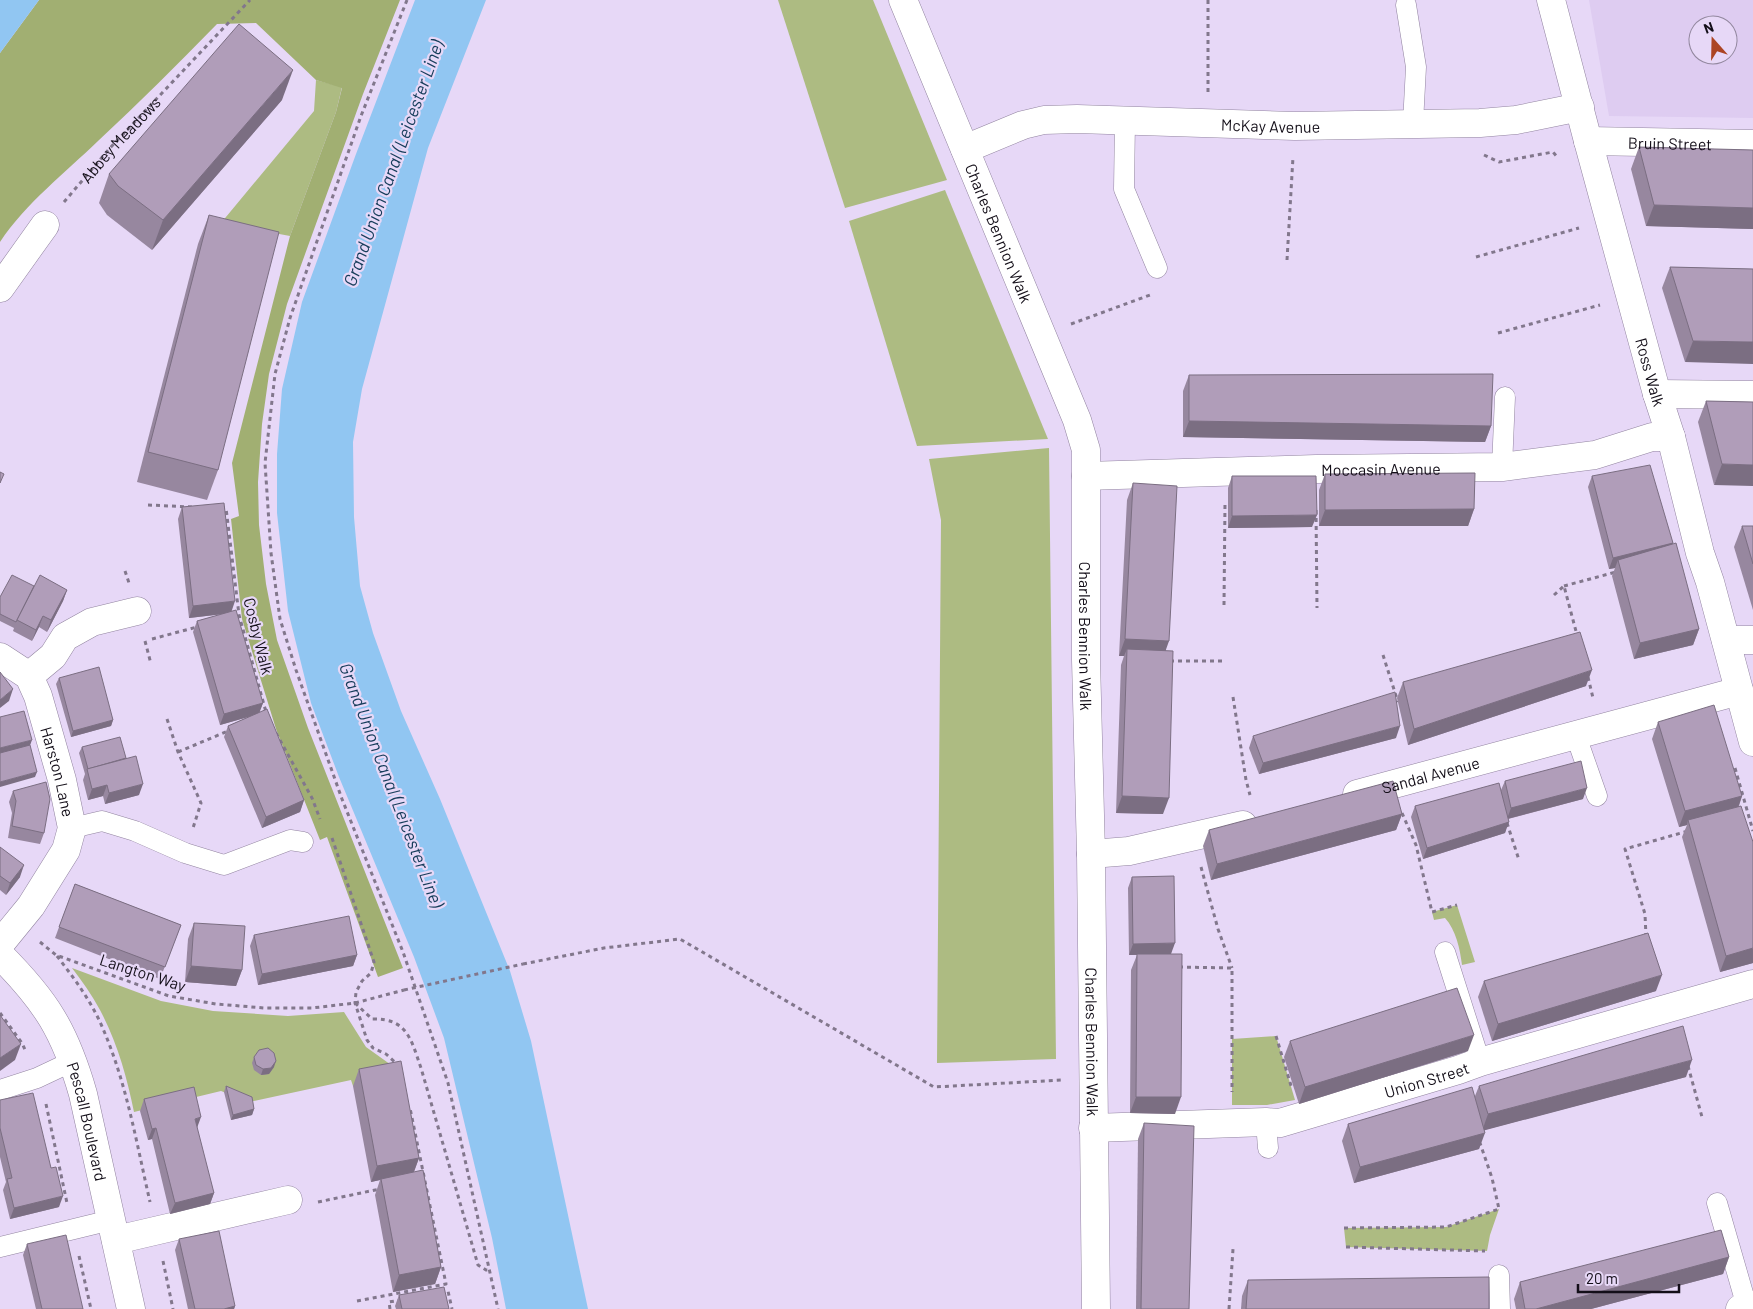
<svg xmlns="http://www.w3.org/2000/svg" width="1753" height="1309" font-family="Barlow,sans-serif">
	<rect width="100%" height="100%" fill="#e7d8f7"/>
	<path fill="#deccf1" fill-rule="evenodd" d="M1589 0H1753V118L1609 116ZM1698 25H1728V55H1698Z"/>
	<g fill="#adbb82">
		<path d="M778 0H873L947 180 845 208Z"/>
		<path d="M316 80 342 87 336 112 290 236 221 223 314 111Z"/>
		<path d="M945 190 1048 439 917 446 849 221Z"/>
		<path d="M1049 448 1056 1059 937 1063 941 520 929 459Z"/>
		<path d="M1457 905 1475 962 1462 965C1460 949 1456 930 1445 918L1434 920 1432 912Z"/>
		<path d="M72 968 161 1001 213 1011 288 1016 344 1012 366 1047 394 1067 395 1077 353 1086 351 1080 249 1102 221 1091 134 1112C127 1077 117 1042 100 1010 92 995 82 981 72 968Z"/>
		<path d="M1276 1036 1295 1100 1267 1105H1232V1039Z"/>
		<path d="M1499 1209 1490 1235 1487 1251 1346 1247 1344 1228 1446 1227Z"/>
	</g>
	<path fill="#a1af72" d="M39 0H400L363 94 287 304 269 374 262 424 258 482 259 525 266 584 277 640 308 728 403 968 378 977 327 837 320 840 276 729 242 619 231 519 239 516 232 463 290 236 336 112 342 88 316 80 256 23 217 24C178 64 139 103 98 141 65 173 26 203 0 242V53Z"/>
	<g fill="#91c6f2">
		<path d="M0 0H39L0 53Z"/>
		<path d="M415 0H486L428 148 362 389 353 442 354 517 360 586 373 633 401 711 440 799 510 971 531 1041 588 1309H506L492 1238 444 1038 414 957 339 777 311 703 288 611 277 513V454L282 389 302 302 356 154Z"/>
	</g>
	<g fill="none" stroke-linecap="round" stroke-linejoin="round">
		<defs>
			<g id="service">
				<path d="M1406 5 1416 67 1413 123"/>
				<path d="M1125 121 1124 189 1157 268"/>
				<path d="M1502 467 1505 397"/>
				<path d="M1576 736 1597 796"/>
				<path d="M72 828 102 821 135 831 185 853 224 865 290 840 303 842"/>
				<path d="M1445 952 1480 1062"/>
				<path d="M0 1090 37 1078 73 1061"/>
				<path d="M1266 1122 1268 1148"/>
				<path d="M1717 1203 1747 1307"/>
				<path d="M0 1247 111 1220"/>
				<path d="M1499 1275 1500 1309"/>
			</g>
			<g id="minor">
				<path id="s2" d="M903 0 1077 420 1086 450V660L1091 854 1096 1309"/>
				<path id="s3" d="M1551 0 1588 141 1657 394 1671 437 1700 553 1710 582 1753 742"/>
				<path id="s4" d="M1588 141 1753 144"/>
				<path id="s5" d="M965 149 1023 125 1044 120 1077 119 1295 126 1480 123 1516 120 1580 107"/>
				<path d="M0 288 45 225"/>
				<path d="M1657 394 1753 395"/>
				<path id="s6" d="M1086 476 1316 469 1502 467 1595 455 1652 437H1671"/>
				<path d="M1726 640H1753"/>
				<path id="s7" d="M0 657 29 676 38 696 62 780 72 828 66 850 31 906 0 944"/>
				<path d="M29 676 53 656 65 637 92 622 137 611"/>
				<path id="s8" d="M1357 794 1739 691"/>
				<path d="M1091 854 1129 851 1243 825"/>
				<path id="s9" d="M0 955C46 1001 65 1031 83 1094L131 1309"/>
				<path id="s10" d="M1093 1128 1266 1122 1280 1123 1458 1070 1480 1062 1753 984"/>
				<path d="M116 1240 288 1200"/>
				<path d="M1740 1309 1753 1305"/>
			</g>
		</defs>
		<use href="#service" stroke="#9284a0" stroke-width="21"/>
		<use href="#minor" stroke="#9284a0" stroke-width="29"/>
		<g stroke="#82778c" stroke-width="3" stroke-dasharray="4 4" stroke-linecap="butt">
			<path d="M407 0 361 116 290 318 275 374 265 463 271 553 280 619 296 670 342 799 403 952 448 1083 498 1309"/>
			<path d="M1208 92V0"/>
			<path d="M1484 155 1499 162 1553 152 1558 158"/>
			<path id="s1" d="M64 202 110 148 250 0"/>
			<path d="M1476 257 1579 228"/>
			<path d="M1287 260 1293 157"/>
			<path d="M1071 324 1150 295"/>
			<path d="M1498 333 1600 305"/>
			<path d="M148 505 192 507"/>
			<path d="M221 508H226L239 615 266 712"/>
			<path d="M1316 510 1317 608"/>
			<path d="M125 571 129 583"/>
			<path d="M1564 586 1616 572"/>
			<path d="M1554 595 1564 586 1577 635"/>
			<path d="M1224 605 1225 503"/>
			<path d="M152 639 197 627"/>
			<path d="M145 641 151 664"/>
			<path d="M1383 655 1398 702"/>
			<path d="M1170 661H1224"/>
			<path d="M1588 677 1593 698"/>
			<path d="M1233 697 1246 780 1250 795"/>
			<path d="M167 719 178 752 201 803 193 828"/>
			<path d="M276 733 312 798 320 819"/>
			<path d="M178 752 228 731"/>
			<path d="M1735 768 1753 831"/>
			<path d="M1402 813 1416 845 1432 912 1457 905"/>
			<path d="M1507 823 1519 860"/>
			<path d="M332 838 374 962 371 973 362 981 356 992 355 1003 367 1040 373 1048 386 1054 397 1064"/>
			<path d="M1201 867 1218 929 1232 968"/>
			<path d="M1646 937 1645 914 1625 849 1688 831"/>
			<path d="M40 942 56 955 169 996 216 1004 264 1008H312L355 1003 404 990"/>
			<path d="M57 956C73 977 89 998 100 1022 126 1079 136 1141 150 1202"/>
			<path d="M523 964 604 948 680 939 934 1087 1062 1080"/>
			<path d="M1179 967 1232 968V1092"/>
			<path d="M355 1003 372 1019C407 1018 411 1039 421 1068L478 1265 486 1270H490"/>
			<path d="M0 1013 22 1043 26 1052"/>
			<path d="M1276 1036 1292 1089"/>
			<path d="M1688 1066 1702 1117"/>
			<path d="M46 1104 67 1203"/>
			<path d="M318 1202 380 1189"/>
			<path d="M1344 1228 1446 1227 1499 1209 1492 1178 1480 1143"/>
			<path d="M1346 1247 1485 1251"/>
			<path d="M79 1256 91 1309"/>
			<path d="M163 1261 173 1309"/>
			<path d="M441 1293 448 1291 452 1309"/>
			<path d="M357 1301 446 1284 410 1108"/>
			<path d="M390 1309 389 1302 401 1300"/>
			<path d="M1229 1309 1233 1249"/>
		</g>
		<use href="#service" stroke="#fff" stroke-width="20"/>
		<use href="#minor" stroke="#fff" stroke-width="28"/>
		<path stroke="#82778c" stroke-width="3" stroke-dasharray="4 4" stroke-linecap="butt" d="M404 990 523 964"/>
	</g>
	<g fill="#97879f">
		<path d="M282 100 152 250 107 215 99 203 109 174Z"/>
		<path d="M1639 147 1753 150V229L1646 226 1631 169Z"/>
		<path d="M209 215 218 470 207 500 137 482 198 244Z"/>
		<path d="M1670 267 1753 269 1685 362 1662 288Z"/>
		<path d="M1189 375 1491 426 1485 442 1183 437V391Z"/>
		<path d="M1706 401 1753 402 1714 485 1698 422Z"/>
		<path d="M1325 474 1474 509 1468 526H1319V490Z"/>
		<path d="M1232 476 1312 527 1228 528V488Z"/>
		<path d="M1592 476 1673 543 1672 544 1699 629 1693 645 1634 659 1612 576 1615 568 1609 569 1588 487Z"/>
		<path d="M1133 483 1166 650 1163 814 1116 813 1121 665 1124 656H1119L1127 500Z"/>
		<path d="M182 507 231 611 263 703 259 712 304 800 300 812 262 828 224 737 228 726 248 717 220 725 193 632 197 621 224 614 189 618 178 519Z"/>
		<path d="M1742 526H1753V610L1734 547Z"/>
		<path d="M34 586 67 590 63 601 47 632 39 627 32 641 13 631 14 628 0 621V597Z"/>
		<path d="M59 678 113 720 111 726 71 737 56 684Z"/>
		<path d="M1403 682 1586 686 1408 745 1397 698Z"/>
		<path d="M1658 722 1742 796 1739 806 1753 963 1720 972 1682 837 1687 825 1679 827 1652 739Z"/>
		<path d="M1253 736 1396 738 1259 774 1249 748Z"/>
		<path d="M82 747 126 758 139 795 105 804 103 796 88 800 83 780 85 774 79 753Z"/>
		<path d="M1505 781 1583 799 1508 819 1505 833 1423 859 1411 817 1415 806 1501 790Z"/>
		<path d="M13 791 44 833 40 844 8 838 12 813 9 802Z"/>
		<path d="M1402 814 1396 830 1211 880 1203 846 1209 830Z"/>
		<path d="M0 847 20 877 6 895 0 890Z"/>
		<path d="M1132 877 1171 954 1175 1114 1130 1113 1131 970 1137 955H1129L1128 888Z"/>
		<path d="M75 884 181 925 160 979 55 938Z"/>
		<path d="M194 923 242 970 236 986 185 982 188 939Z"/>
		<path d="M254 935 357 955 353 966 258 985 250 946Z"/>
		<path d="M1484 981 1656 991 1492 1041 1478 997Z"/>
		<path d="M1290 1041 1468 1051 1299 1104 1284 1057Z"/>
		<path d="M254 1057 274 1067 269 1074 261 1075 254 1070 252 1063Z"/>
		<path d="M359 1069 419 1158 414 1172 441 1267 435 1284 393 1292 375 1195 380 1180 371 1182 353 1086Z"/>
		<path d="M1686 1077 1484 1130 1479 1149 1354 1183 1342 1141 1348 1124 1475 1096 1479 1086Z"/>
		<path d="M226 1086 254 1109 252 1115 231 1120 224 1092Z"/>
		<path d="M144 1099 214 1193 210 1204 170 1214 152 1139 148 1140 140 1111Z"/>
		<path d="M0 1100 59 1207 10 1219 3 1190 6 1182 0 1157Z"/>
		<path d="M1144 1123 1189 1309H1136L1138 1139Z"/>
		<path d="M179 1239 235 1306 234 1309H188L175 1250Z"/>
		<path d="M27 1244 83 1309H36L23 1255Z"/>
		<path d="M1729 1257 1723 1274 1591 1309H1516L1514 1299 1520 1282Z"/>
		<path d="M1248 1280 1489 1309H1241L1242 1296Z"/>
		<path d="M399 1295 449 1309H396L395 1306Z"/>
	</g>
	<g fill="#7b6e82">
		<path d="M293 70 282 100 152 250 163 220Z"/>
		<path d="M1654 205 1753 208V229L1646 226Z"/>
		<path d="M1693 341 1753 342V364L1685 362Z"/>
		<path d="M1189 421 1491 426 1485 442 1183 437Z"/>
		<path d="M1722 464 1753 465V486L1714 485Z"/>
		<path d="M1474 509 1468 526H1319L1325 510Z"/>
		<path d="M1317 515 1312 527 1228 528 1232 516Z"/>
		<path d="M1673 543 1669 554 1618 560 1615 568 1609 569 1613 558Z"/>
		<path d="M67 590 63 601 47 632 51 620Z"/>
		<path d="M235 601 231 613 189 618 193 606Z"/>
		<path d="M43 616 39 627 32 641 36 630Z"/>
		<path d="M1699 629 1693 645 1634 659 1640 643Z"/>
		<path d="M1125 639 1169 641 1163 658 1127 649 1124 656H1119Z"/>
		<path d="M1592 670 1586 686 1408 745 1414 729Z"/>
		<path d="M13 689 9 701 0 708V700Z"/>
		<path d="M263 703 259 714 220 725 224 714Z"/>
		<path d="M113 720 111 726 71 737 73 731Z"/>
		<path d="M1400 726 1396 738 1259 774 1263 763Z"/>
		<path d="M32 740 28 751 0 758V748Z"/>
		<path d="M37 772 35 777 0 787V782Z"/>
		<path d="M143 784 139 795 105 804 109 793Z"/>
		<path d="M107 785 103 796 88 800 92 789Z"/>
		<path d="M1587 788 1583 799 1507 819 1511 808Z"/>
		<path d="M1122 796 1169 798 1163 814 1116 813Z"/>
		<path d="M1742 796 1736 813 1688 820 1687 825 1679 827 1685 811Z"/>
		<path d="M304 800 300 812 262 828 266 817Z"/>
		<path d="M1402 814 1396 830 1211 880 1217 864Z"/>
		<path d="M1509 822 1505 833 1423 859 1427 848Z"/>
		<path d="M24 865 20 877 6 895 10 883Z"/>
		<path d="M1175 943 1171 954 1129 955 1133 944Z"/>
		<path d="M1753 948V963L1720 972 1726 956Z"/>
		<path d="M357 955 353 966 258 985 262 974Z"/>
		<path d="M191 966 242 970 236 986 185 982Z"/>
		<path d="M1662 975 1656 991 1492 1041 1498 1024Z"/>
		<path d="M1474 1035 1468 1051 1299 1104 1305 1087Z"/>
		<path d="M21 1044 15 1060 0 1071V1058Z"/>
		<path d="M1692 1060 1686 1077 1482 1131 1488 1114Z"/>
		<path d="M276 1061 274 1067 269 1074 261 1075 263 1069Z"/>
		<path d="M1136 1097H1181L1175 1114 1130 1113Z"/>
		<path d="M254 1109 252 1115 231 1120 233 1115Z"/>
		<path d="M201 1117 197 1128 195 1119Z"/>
		<path d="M156 1128 152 1139 148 1140 152 1129Z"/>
		<path d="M1485 1133 1479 1149 1354 1183 1360 1167Z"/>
		<path d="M419 1158 413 1174 381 1179 380 1180 371 1182 377 1166Z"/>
		<path d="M214 1193 210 1204 170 1214 175 1203Z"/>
		<path d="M63 1196 59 1207 10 1219 14 1208Z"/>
		<path d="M1729 1257 1723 1274 1591 1309H1536Z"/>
		<path d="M441 1267 435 1284 393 1292 399 1275Z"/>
		<path d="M235 1306 234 1309H224Z"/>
	</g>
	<g fill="#b09db9" stroke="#7b6e82">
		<path d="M239 24 293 70 163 220 118 186 109 174Z"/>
		<path d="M1639 147 1753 150V208L1654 205Z"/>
		<path d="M209 215 279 232 218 470 148 452Z"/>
		<path d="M1670 267 1753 269V342L1693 341Z"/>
		<path d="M1493 374 1491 426 1189 421V375Z"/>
		<path d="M1706 401 1753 402V465L1722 464Z"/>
		<path d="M1650 465 1673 543 1613 558 1592 476Z"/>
		<path d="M0 472 4 474 0 483Z"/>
		<path d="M1475 473 1474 509 1325 510V474Z"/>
		<path d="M1232 476H1316L1317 515 1232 516Z"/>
		<path d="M1133 483 1177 486 1169 641 1125 639Z"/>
		<path d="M224 503 235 601 193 606 182 507Z"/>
		<path d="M1742 526H1753V564Z"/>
		<path d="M1676 543 1699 629 1640 643 1618 560Z"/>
		<path d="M12 575 34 586 16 622 0 614V597Z"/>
		<path d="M40 575 67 590 51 620 43 616 36 630 17 620Z"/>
		<path d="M236 610 263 703 224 714 197 621Z"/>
		<path d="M1580 632 1592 670 1414 729 1403 682Z"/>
		<path d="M1127 649 1173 651 1169 798 1122 796Z"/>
		<path d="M99 667 113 720 73 731 59 678Z"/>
		<path d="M0 672 13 689 0 700Z"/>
		<path d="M1395 692 1400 726 1263 763 1253 736Z"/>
		<path d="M1714 705 1742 796 1685 811 1658 722Z"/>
		<path d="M267 709 304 800 266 817 228 726Z"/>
		<path d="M24 711 32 740 0 748V717Z"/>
		<path d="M120 737 126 758 88 769 82 747Z"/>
		<path d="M30 745 37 772 0 782V753Z"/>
		<path d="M136 756 143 784 109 793 107 785 92 789 87 769Z"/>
		<path d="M1581 761 1587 788 1511 808 1505 781Z"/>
		<path d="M1393 781 1402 814 1217 864 1209 830Z"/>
		<path d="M46 782 50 799 44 833 12 826 16 801 13 791Z"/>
		<path d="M1499 783 1509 822 1427 848 1415 806Z"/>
		<path d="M1741 806 1753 842V948L1726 956 1688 820Z"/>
		<path d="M0 847 24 865 10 883 0 876Z"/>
		<path d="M1174 876 1175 943 1133 944 1132 877Z"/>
		<path d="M75 884 181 925 165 967 59 927Z"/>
		<path d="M349 916 357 955 262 974 254 935Z"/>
		<path d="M194 923 245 926 242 970 191 966Z"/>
		<path d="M1648 933 1662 975 1498 1024 1484 981Z"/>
		<path d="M1137 954H1182L1181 1097H1136Z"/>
		<path d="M1457 988 1474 1035 1305 1087 1290 1041Z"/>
		<path d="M0 1015 21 1044 0 1058Z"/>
		<path d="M1683 1026 1692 1060 1488 1114 1479 1086Z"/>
		<path d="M268 1048 274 1053 276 1061 271 1068 263 1069 256 1065 254 1057 259 1050Z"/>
		<path d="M401 1061 419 1158 377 1166 359 1069Z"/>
		<path d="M226 1086 252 1097 254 1109 233 1115Z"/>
		<path d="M194 1087 201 1117 195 1119 214 1193 175 1203 156 1128 152 1129 144 1099Z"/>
		<path d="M1472 1087 1485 1133 1360 1167 1348 1124Z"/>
		<path d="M33 1093 51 1168 56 1167 63 1196 14 1208 7 1179 12 1178 0 1128V1100Z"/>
		<path d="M1144 1123 1194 1126 1189 1309H1141Z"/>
		<path d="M423 1170 441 1267 399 1275 381 1179Z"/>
		<path d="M1721 1230 1729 1257 1536 1309H1525L1520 1282Z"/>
		<path d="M219 1231 235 1306 224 1309H195L179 1239Z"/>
		<path d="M66 1235 83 1309H42L27 1244Z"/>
		<path d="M1489 1277V1309H1246L1248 1280Z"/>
		<path d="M444 1287 449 1309H402L399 1295Z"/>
	</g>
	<g text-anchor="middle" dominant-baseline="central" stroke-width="4.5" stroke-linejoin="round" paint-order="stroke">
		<g font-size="16" fill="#130e18" stroke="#e7d8f7">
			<text stroke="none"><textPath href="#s5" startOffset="311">McKay Avenue</textPath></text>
			<text stroke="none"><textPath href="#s1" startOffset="84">Abbey Meadows</textPath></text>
			<text stroke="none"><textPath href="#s4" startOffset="82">Bruin Street</textPath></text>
			<text stroke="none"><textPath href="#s2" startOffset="252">Charles Bennion Walk</textPath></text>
			<text stroke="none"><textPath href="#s3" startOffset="385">Ross Walk</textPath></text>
			<text stroke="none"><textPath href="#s6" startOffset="295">Moccasin Avenue</textPath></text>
			<text transform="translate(259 636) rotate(76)">Cosby Walk</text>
			<text stroke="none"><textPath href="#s2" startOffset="672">Charles Bennion Walk</textPath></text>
			<text stroke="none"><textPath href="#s7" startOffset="135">Harston Lane</textPath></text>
			<text stroke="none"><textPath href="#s8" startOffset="76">Sandal Avenue</textPath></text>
			<text transform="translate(143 972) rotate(18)">Langton Way</text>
			<text stroke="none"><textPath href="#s2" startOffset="1078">Charles Bennion Walk</textPath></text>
			<text stroke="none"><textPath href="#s10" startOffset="340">Union Street</textPath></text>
			<text stroke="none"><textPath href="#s9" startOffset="192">Pescall Boulevard</textPath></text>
		</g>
		<g font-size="18" font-style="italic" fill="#153c5a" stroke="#e7d8f7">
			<text transform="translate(393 163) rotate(-70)">Grand Union Canal (Leicester Line)</text>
			<text transform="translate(392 785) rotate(69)">Grand Union Canal (Leicester Line)</text>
		</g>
	</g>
	<g transform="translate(1713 40) rotate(340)"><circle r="24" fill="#e7d8f7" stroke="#92879e"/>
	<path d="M0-4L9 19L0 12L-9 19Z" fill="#ac4423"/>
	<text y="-8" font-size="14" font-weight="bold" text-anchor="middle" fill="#130e18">N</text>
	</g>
	<path d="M1578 1284v8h101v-8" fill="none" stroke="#130e18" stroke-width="2.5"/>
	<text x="1586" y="1284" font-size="15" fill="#130e18" stroke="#e7d8f7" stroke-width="4" paint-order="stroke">20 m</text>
</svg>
